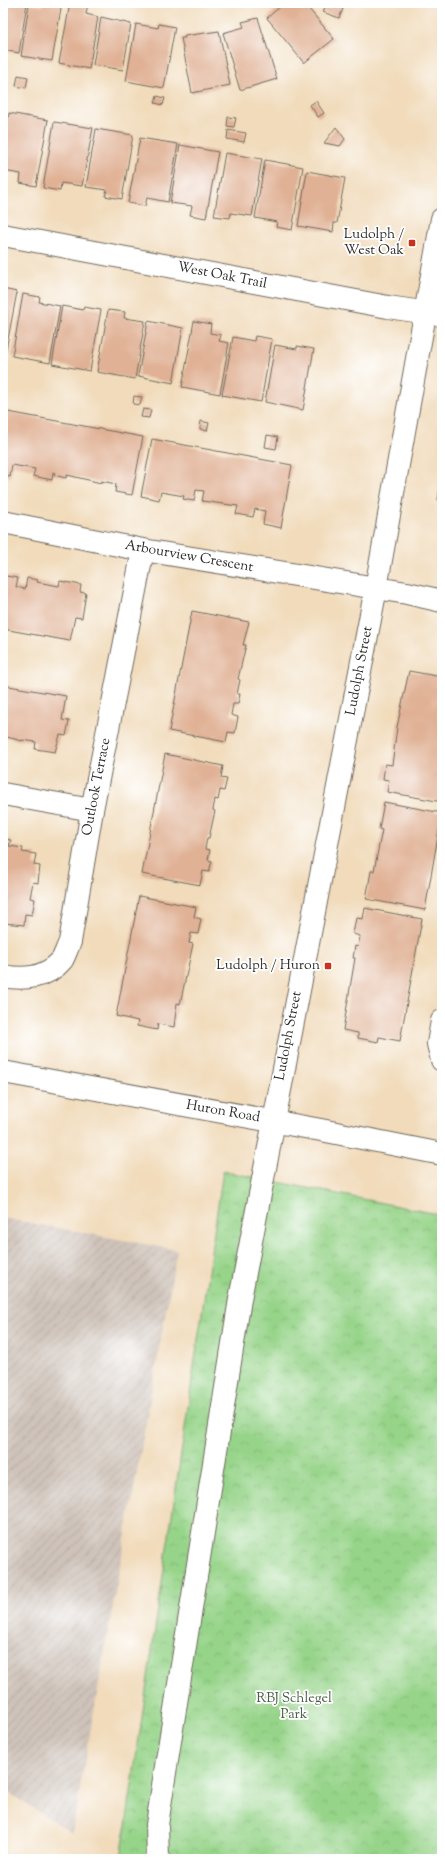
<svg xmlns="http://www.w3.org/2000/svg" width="445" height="1862" font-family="'Sorts Mill Goudy',serif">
	<defs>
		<pattern id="industrial-furrows" width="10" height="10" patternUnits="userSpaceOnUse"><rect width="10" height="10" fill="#cec2b9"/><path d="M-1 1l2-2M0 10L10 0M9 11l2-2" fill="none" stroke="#b1a79f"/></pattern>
		<pattern id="park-crowns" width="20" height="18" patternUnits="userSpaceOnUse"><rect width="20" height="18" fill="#96d489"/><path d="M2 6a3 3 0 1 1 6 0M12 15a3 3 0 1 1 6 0" fill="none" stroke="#81b676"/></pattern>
	</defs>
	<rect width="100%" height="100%" fill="#fff"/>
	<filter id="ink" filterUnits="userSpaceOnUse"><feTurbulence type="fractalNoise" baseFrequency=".025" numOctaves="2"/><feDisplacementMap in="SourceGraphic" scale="8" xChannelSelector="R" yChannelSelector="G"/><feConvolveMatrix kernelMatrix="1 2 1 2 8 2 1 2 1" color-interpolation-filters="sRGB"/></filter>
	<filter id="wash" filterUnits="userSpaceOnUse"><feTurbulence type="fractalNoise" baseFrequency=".012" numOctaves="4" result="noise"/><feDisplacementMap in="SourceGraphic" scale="16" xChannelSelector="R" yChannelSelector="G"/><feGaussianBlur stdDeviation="0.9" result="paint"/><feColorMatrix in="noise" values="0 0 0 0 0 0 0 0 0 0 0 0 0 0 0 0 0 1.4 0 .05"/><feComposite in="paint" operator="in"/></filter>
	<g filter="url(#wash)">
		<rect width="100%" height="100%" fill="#f1dbbb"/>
		<path fill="url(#industrial-furrows)" d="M3 1218 177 1250 72 1833 3 1789Z"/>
		<path fill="url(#park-crowns)" stroke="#60805a" d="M223 1171 442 1215V1859H121Z"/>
		<g id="blocks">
			<g fill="#e0b194">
				<path d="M3 3H27L19 53 3 50Z"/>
				<path d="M43 3H62L52 61 21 56 29 4 43 6Z"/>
				<path d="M70 3 88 4 86 14 98 17 89 69 59 63Z"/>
				<path d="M282 3H304L334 39 304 63 267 18 283 4Z"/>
				<path d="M327 3 343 9 339 18 323 12Z"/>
				<path d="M101 17 131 24 123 70 93 65Z"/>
				<path d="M258 18 277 79 240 90 223 33 244 27 242 22Z"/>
				<path d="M136 24 158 28 159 24 175 27 164 88 126 81Z"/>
				<path d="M219 31 230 85 192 93 181 38H185L184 36Z"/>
				<path d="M18 75 28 77 26 88 16 86Z"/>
				<path d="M157 96 165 98 163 105 155 103Z"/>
				<path d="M316 101 324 113 318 117 310 105Z"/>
				<path d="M9 113 48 120 36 186 20 183 21 174 3 171V152Z"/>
				<path d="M228 117 236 118 234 127 227 126Z"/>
				<path d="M54 122 93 128 82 186 61 183 60 191 43 188Z"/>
				<path d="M336 127 345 139 340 146 324 143Z"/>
				<path d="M96 129 133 135 122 199 105 196 107 190 86 187Z"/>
				<path d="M228 130 246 133 244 142 227 139Z"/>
				<path d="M140 138 178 144 168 202 147 198 145 206 128 203Z"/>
				<path d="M180 145 218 152 206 218 190 215 192 206 170 203Z"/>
				<path d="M225 153 262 159 252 216 231 213 230 218 214 216Z"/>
				<path d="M265 160 303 167 292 230 276 227 277 222 255 218Z"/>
				<path d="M307 171 345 178 337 223H334L333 232 298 226Z"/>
				<path d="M3 289 17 292 5 355 3 354Z"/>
				<path d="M23 294 40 297 39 302 60 306 50 363 12 356Z"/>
				<path d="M62 306 83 310 84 307 101 310 90 371 52 364Z"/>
				<path d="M108 310 125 312 124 318 145 321 135 379 97 372Z"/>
				<path d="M148 321 183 328 173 383 138 376Z"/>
				<path d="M194 321 211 324 210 333 221 335 219 341 229 343 220 394 182 387Z"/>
				<path d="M255 336 272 339 261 402 222 395 233 337 254 341Z"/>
				<path d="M275 345 297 349V346L314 349 303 410 265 402Z"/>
				<path d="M134 396 142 397 140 405 133 404Z"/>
				<path d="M143 409 151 410 149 418 141 417Z"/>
				<path d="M3 411 143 437 132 495 115 492 116 484 101 481V483L67 475 66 478 54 475 55 473 53 472 52 480 33 476 35 469 12 465 10 477 3 475Z"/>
				<path d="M201 421 209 423 207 431 200 429Z"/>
				<path d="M267 435 278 437 276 449 265 447Z"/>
				<path d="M152 439 292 465 281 528 263 524 265 511 255 509 253 517 236 514 238 506 202 501 204 491 196 490 194 501 183 499 184 496 161 492 159 500 141 496Z"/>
				<path d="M440 486 442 487V500H438Z"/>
				<path d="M6 576 18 578 16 587 25 589 27 578 38 580 37 582 59 586 60 581 81 585 80 592 86 593 82 618 75 617 70 641 3 629V577H5Z"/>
				<path d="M192 611 249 622 243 645H246L238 679 240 680 237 694H240L238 704H233L231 715 238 717 235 733 228 732 226 742 169 731Z"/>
				<path d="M409 671 442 677V802L387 792 389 780 383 779 385 764 392 765 397 727Z"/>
				<path d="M3 685 66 696 62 720 69 721 66 736 60 735 55 752 35 749 36 742 22 740V741L3 736Z"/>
				<path d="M165 754 223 766 221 778 227 779 224 791 220 790 218 800 215 799 213 810 215 811 209 838H207L205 849 210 850 208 860 212 861 209 872 203 871 200 885 142 874Z"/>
				<path d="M384 802 442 813 425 910 366 899 371 871H374L382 830 379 829Z"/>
				<path d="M3 839 11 840 9 846 23 848 22 852 36 854 34 865 40 866 38 883 33 882 30 898 35 899 32 915 25 914 24 925 3 923Z"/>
				<path d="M139 896 196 907 194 917 201 919 198 934 191 933 189 943 193 944 180 1004 177 1003 174 1027 158 1024 157 1030 137 1026 138 1021 116 1016Z"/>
				<path d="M365 908 422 919 400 1041 379 1037 378 1042 358 1038V1033L343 1030 355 958H353L355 946 358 947 360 936 353 934 356 918 363 919Z"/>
			</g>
		</g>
	</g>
	<g filter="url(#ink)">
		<use href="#blocks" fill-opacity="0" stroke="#70695d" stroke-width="1"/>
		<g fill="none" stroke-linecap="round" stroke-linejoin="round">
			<defs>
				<g id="street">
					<path d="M3 235 388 307 442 315"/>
					<path d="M3 522 143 550 407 593 442 601"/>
					<path d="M3 794 92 810"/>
					<path d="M3 976C24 980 47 978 62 960 65 955 67 948 70 942L92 810 143 550"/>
					<path d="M442 1021 438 1044 442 1060"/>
					<path d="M158 1859 157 1825 164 1779 240 1299 376 588 442 219"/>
				</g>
				<path id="secondary" d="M3 1072 321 1130 442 1154"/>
			</defs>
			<use href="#street" stroke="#70695d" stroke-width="24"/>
			<use href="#secondary" stroke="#70695d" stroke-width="24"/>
			<use href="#street" stroke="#fff" stroke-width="22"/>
			<use href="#secondary" stroke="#fff" stroke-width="22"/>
		</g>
	</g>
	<g fill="#c8321e" stroke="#fff" stroke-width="1.5">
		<rect x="408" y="239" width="8" height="8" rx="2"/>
		<rect x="324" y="962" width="8" height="8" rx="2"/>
	</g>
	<g text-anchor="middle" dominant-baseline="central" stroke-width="3.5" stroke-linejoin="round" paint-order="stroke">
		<g font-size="14" fill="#2b2b2b" stroke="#fff" text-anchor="end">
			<text x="404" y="235">Ludolph /<tspan x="404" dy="16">West Oak</tspan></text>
			<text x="320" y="966">Ludolph / Huron</text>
		</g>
		<g font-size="14" fill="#2b2b2b" stroke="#fff">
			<text transform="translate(222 276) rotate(11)">West Oak Trail</text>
			<text transform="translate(189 557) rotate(10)">Arbourview Crescent</text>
			<text transform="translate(360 671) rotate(-79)">Ludolph Street</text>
			<text transform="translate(97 787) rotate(-79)">Outlook Terrace</text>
			<text transform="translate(289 1036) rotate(-79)">Ludolph Street</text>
			<text transform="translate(223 1112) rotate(10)">Huron Road</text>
		</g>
		<g font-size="14" fill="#4b5e47" stroke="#fff">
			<text x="294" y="1699">RBJ Schlegel<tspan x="294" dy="16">Park</tspan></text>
		</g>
	</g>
	<rect width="445" height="1862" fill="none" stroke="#fff" stroke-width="16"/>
</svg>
